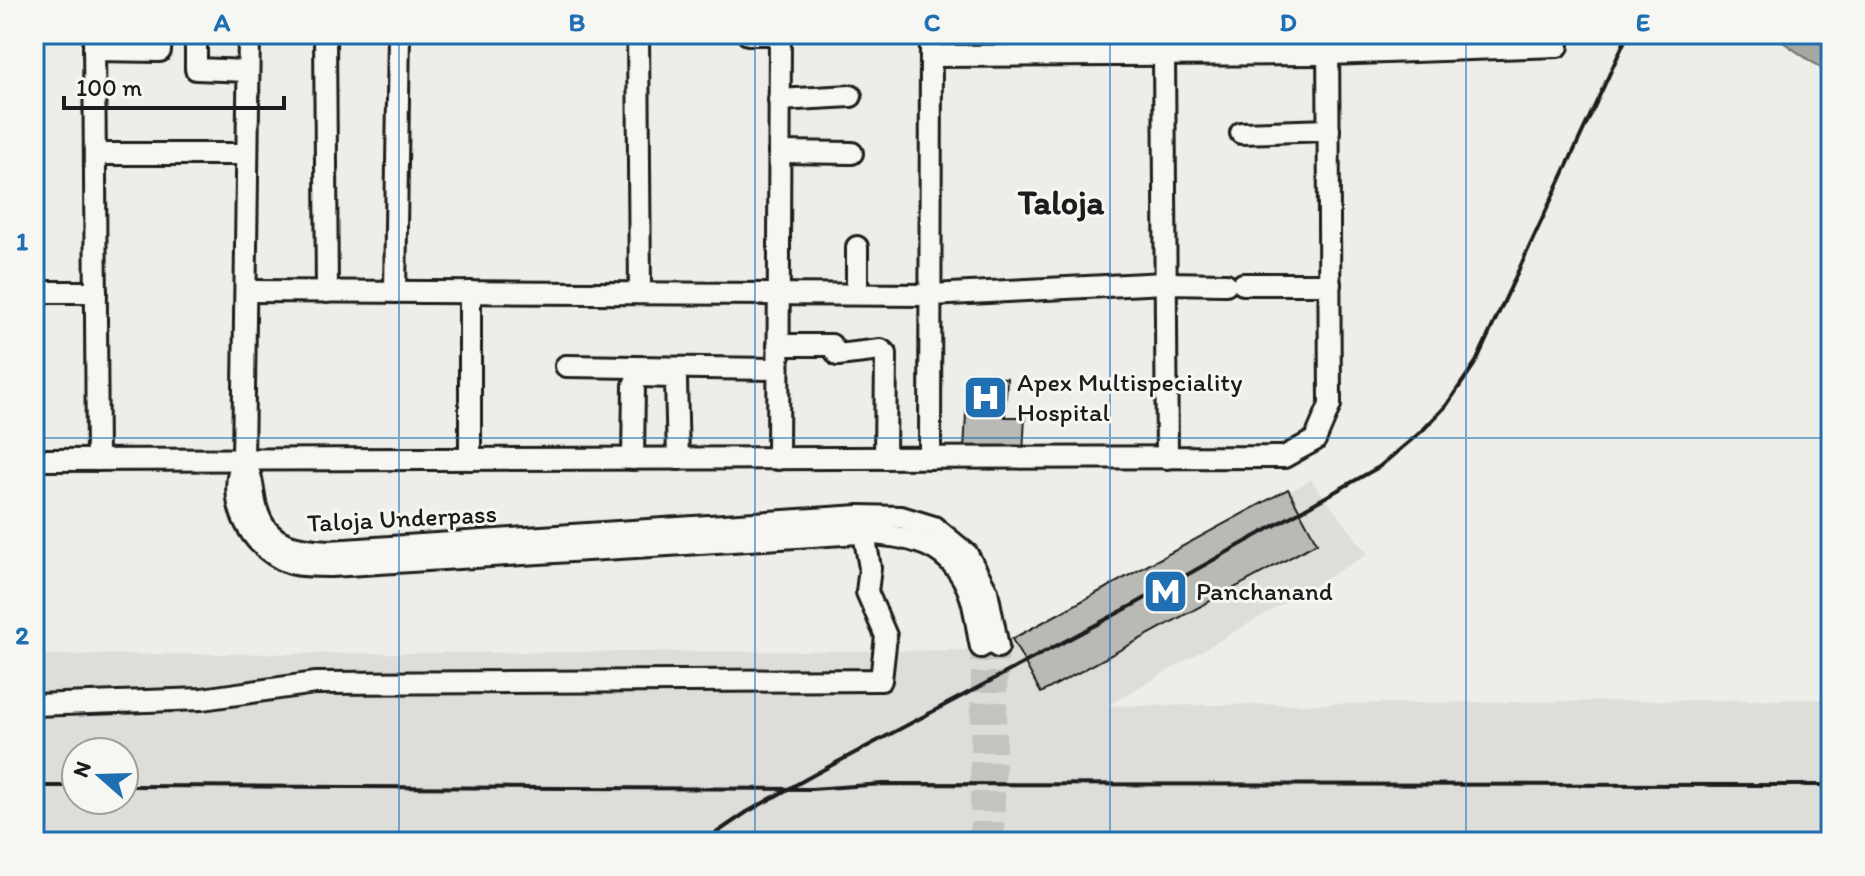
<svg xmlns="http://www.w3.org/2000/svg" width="1865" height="876" font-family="Itim,sans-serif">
	<rect width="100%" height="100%" fill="#edede9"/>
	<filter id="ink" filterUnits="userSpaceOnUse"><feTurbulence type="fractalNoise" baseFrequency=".0125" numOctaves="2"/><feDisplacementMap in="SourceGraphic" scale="16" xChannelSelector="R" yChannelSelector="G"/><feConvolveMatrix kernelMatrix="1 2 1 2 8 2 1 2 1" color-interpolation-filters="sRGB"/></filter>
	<g filter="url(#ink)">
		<path fill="#ddddda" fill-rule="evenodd" d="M1311 480 1368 554 1107 706 1831 699V842H34V655L1002 650ZM76 752H124V800H76Z"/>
		<path fill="#a6a6a3" stroke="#6f6f6d" stroke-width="2" d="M1771 34H1831V75Z"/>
		<g fill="#b9b9b6" stroke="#1c1c1c" stroke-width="2">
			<path d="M968 376 1007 378 1005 417H1025L1023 454 964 451Z"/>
			<path d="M1288 489 1317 543 1041 693 1012 639Z"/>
		</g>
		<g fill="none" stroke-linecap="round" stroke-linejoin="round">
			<g stroke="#c3c3c0" stroke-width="20" stroke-dasharray="20 10" stroke-linecap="butt">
				<path d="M980 842 981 647"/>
				<path d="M994 842 998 647"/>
			</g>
			<defs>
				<g id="minor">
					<path d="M94 34 97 460"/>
					<path d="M196 34V69L248 71"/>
					<path d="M249 34 243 460C226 499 248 546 288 562 300 567 318 565 331 566L859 533C909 536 953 542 971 597 976 613 977 630 981 647"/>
					<path d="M325 34 327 292"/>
					<path d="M638 34 640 293"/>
					<path d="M748 34H780"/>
					<path d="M94 50 160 51 161 34"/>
					<path d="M1164 55 1167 458"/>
					<path d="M931 56 1329 54 1558 46"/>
					<path d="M779 100 851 96"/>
					<path d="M1241 133 1329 130"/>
					<path d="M779 152 852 153"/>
					<path d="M95 154H247"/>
					<path d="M857 247V294"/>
					<path d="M1243 284H1330"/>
					<path d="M246 291 931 295 1165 283 1226 284"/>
					<path d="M34 292H96"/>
					<path d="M395 292 399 34"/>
					<path d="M470 292V459"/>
					<path d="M778 345H831L838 355 881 350 886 354 885 458"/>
					<path d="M566 366 778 369"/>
					<path d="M930 458 931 34"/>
					<path d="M633 459 634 385 637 378 641 376 671 377 676 380 678 459"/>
					<path d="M778 459 780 34"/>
					<path d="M34 460 1284 457 1315 440 1330 405 1328 34"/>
					<path d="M243 460C252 474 252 485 255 502 263 545 293 549 330 551L859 516 901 517 934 527 967 554 987 591 998 647"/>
					<path d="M34 705 202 699 315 683 881 680 886 636 867 592 870 568 864 533"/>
				</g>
			</defs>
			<use href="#minor" stroke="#1c1c1c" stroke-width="26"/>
			<use href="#minor" stroke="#f6f6f2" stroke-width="20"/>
			<g stroke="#1c1c1c" stroke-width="4">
				<path d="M34 786H76"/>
				<path d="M124 786 811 789 883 784 1831 785"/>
				<path d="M703 842 747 812 817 773 1135 604 1379 467 1422 431 1446 406 1476 362 1628 34"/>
			</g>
		</g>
	</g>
	<path fill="none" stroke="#1f6fb2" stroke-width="2" stroke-opacity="0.55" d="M399 34V842M755 34V842M1110 34V842M1466 34V842M34 438H1831"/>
	<defs>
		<symbol id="hospital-square" viewBox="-11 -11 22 22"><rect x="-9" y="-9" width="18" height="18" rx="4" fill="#1f6fb2" stroke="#f6f6f2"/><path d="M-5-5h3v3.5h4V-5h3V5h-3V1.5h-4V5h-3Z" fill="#fff"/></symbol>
		<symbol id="metro-square" viewBox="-11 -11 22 22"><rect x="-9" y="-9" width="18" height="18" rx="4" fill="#1f6fb2" stroke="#f6f6f2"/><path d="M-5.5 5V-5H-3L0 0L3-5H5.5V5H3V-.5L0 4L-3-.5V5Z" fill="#fff"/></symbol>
	</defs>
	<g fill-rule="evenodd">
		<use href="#hospital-square" x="960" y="372" width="51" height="51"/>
		<use href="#metro-square" x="1140" y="566" width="51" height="51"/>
	</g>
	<g text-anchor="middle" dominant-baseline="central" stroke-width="6" stroke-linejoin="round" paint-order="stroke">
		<g font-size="26" fill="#1c1c1c" stroke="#f6f6f2" text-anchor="start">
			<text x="1017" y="382">Apex Multispeciality<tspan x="1017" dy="30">Hospital</tspan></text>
			<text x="1196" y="591">Panchanand</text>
		</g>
		<g font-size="26" fill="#1c1c1c" stroke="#f6f6f2">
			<text transform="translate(402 518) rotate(-3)">Taloja Underpass</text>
		</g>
		<g font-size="34" font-weight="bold" fill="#1c1c1c" stroke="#f6f6f2">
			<text x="1061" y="202">Taloja</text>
		</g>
	</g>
	<rect width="1865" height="876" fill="none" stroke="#f6f6f2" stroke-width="88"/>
	<g transform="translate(100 776) rotate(290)"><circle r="38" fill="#f6f6f2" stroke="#9f9f9c" stroke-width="2"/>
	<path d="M0-6L14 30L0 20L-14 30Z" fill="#1f6fb2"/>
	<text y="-12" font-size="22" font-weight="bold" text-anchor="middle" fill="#1c1c1c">N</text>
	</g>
	<path d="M64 96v12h220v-12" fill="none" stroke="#1c1c1c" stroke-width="4"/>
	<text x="76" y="96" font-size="24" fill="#1c1c1c" stroke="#f6f6f2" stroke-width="6" paint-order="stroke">100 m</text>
	<rect x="44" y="44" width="1777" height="788" fill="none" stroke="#1f6fb2" stroke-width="3"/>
	<g font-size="26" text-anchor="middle" font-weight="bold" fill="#1f6fb2">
		<text x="222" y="31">A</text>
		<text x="577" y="31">B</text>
		<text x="932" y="31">C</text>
		<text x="1288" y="31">D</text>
		<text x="1643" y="31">E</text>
		<text x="22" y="250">1</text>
		<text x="22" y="644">2</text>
	</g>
</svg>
